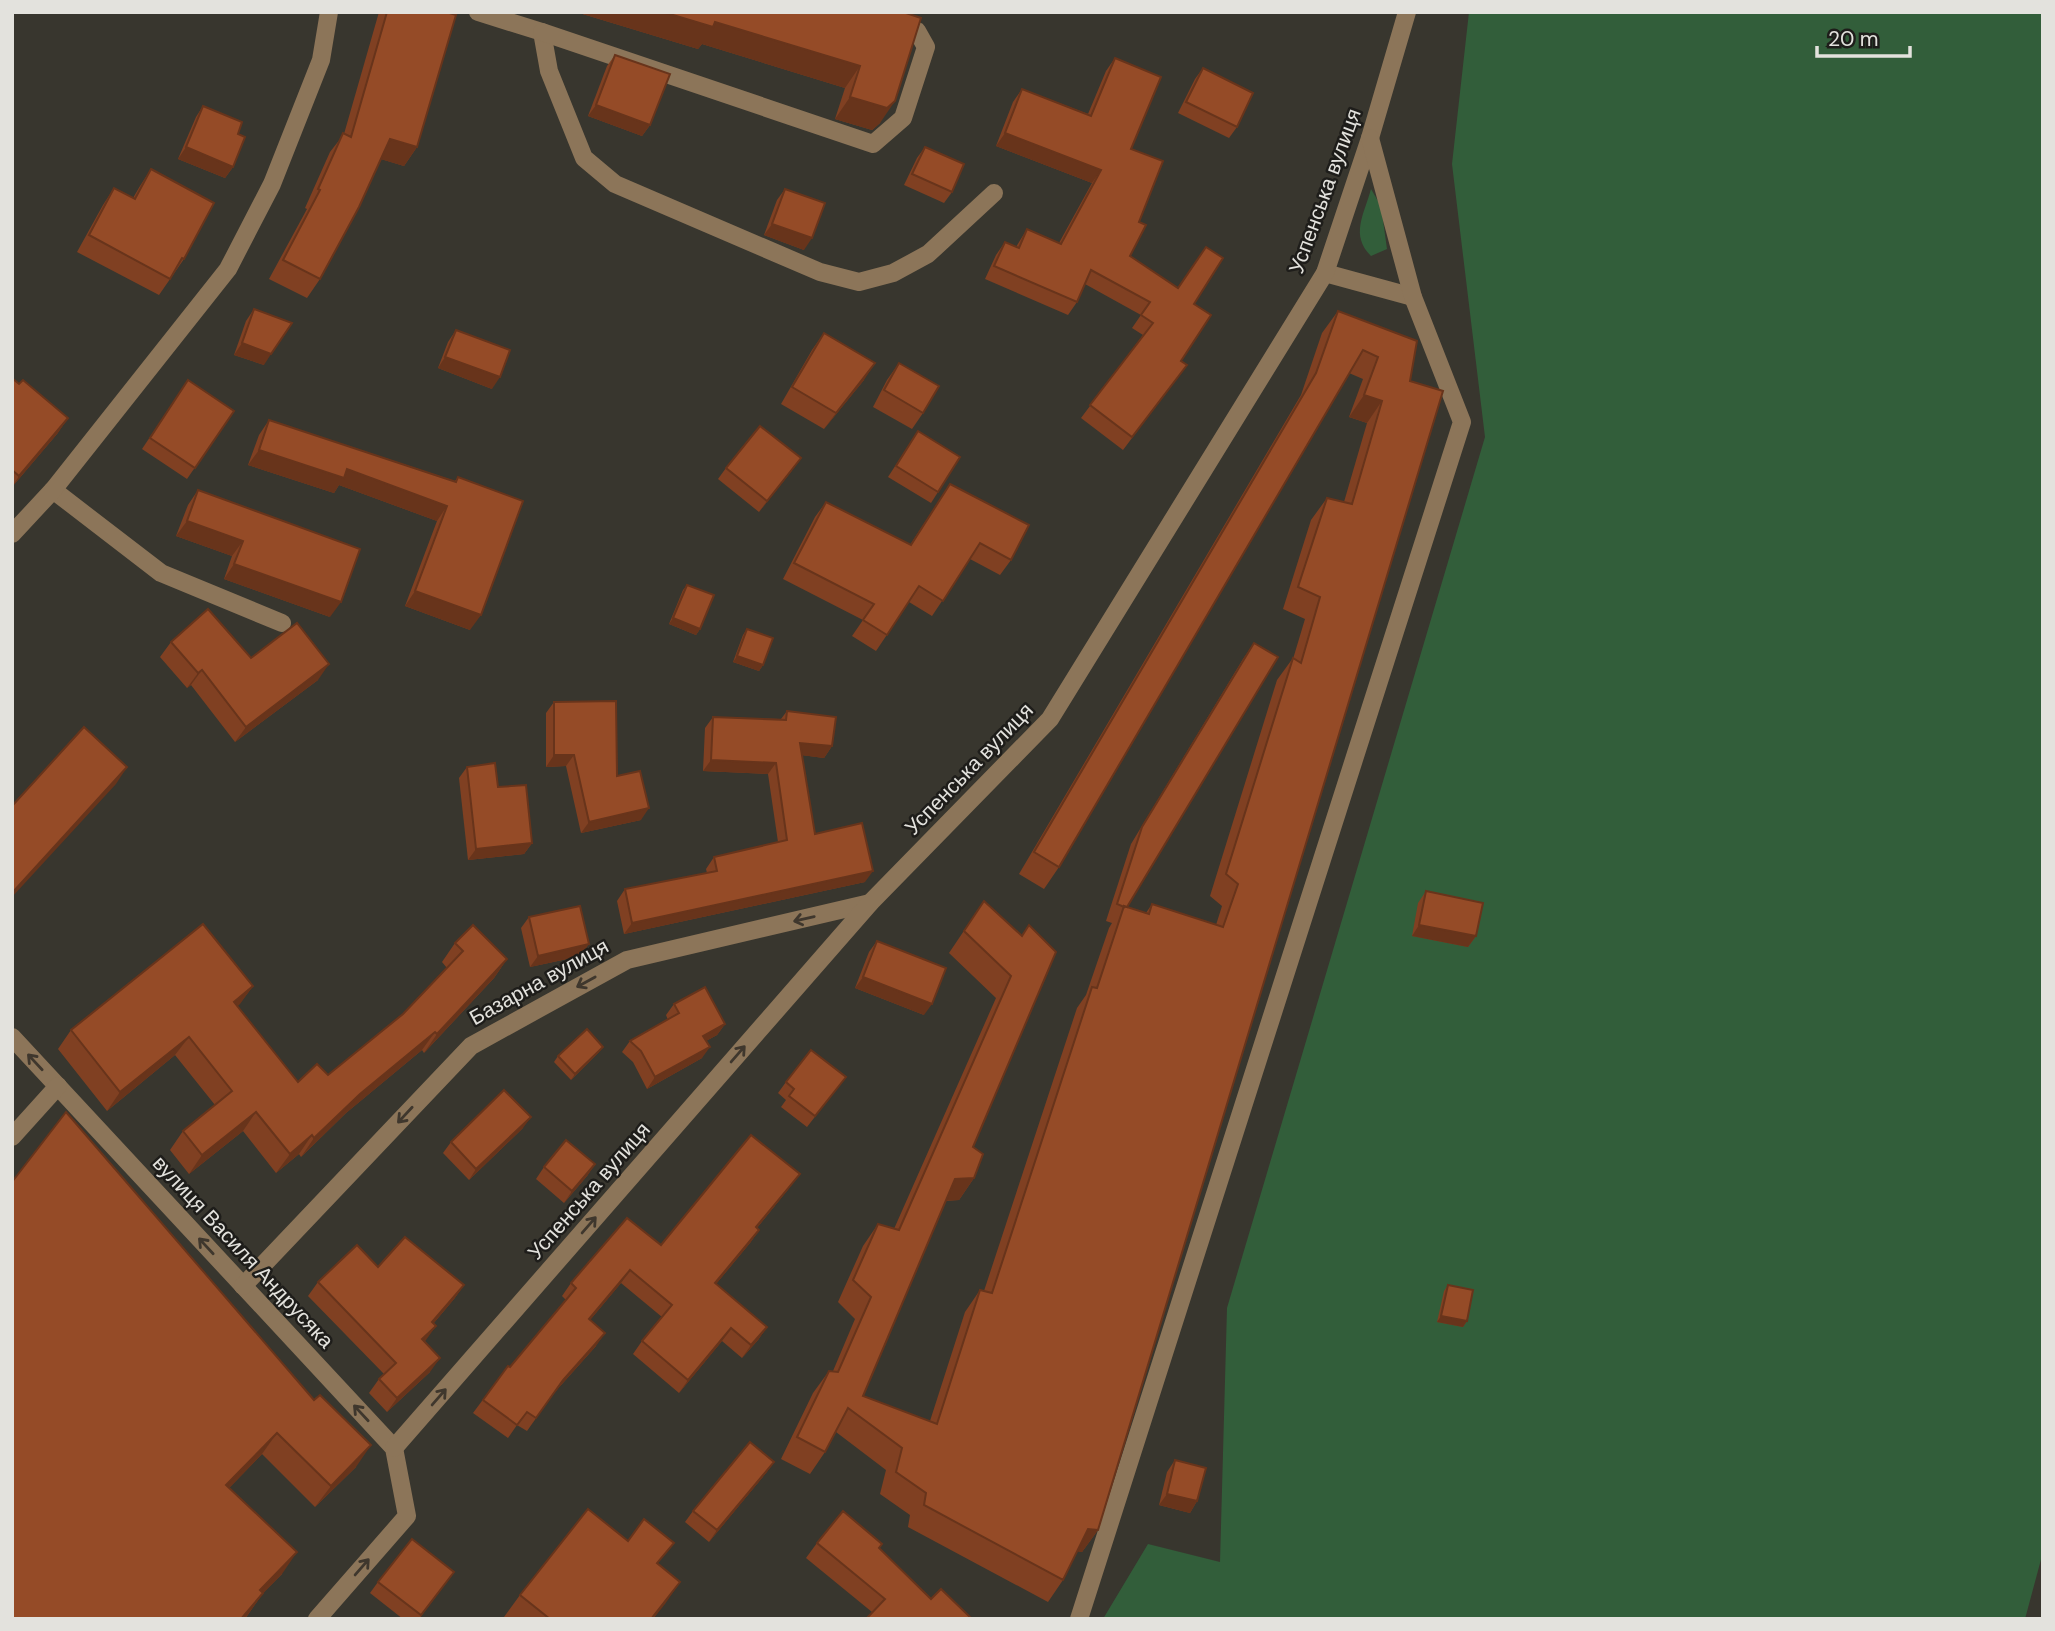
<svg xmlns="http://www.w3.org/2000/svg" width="2055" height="1631" font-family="'DM Sans',sans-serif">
	<rect width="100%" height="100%" fill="#38362e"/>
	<g fill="#325e3a">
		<path d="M1469 12H2043V1552L2025 1619H1103L1148 1544 1220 1562 1227 1308 1485 437 1452 164Z"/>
		<path d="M1371 189 1381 206 1387 249 1371 256C1350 235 1364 215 1371 189Z"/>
	</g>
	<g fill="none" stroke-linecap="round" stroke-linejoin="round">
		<g stroke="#8c7559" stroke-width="18">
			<path d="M478 12 542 32 549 71 584 158 615 184 820 272 859 282 893 273 928 254 994 193"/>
			<path d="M542 32 873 144 903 118 926 47 917 31 850 12"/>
			<path d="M1325 273 1413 297"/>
			<path d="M53 490 161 573 282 623"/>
			<path d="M12 534 53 490 228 269 272 184 321 60 329 12"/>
			<path d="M12 1037 394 1448 407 1516 317 1619"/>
			<path d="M12 1137 58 1086"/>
			<path d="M243 1286 471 1046 627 960 870 903"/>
			<path d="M394 1448 870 903 1050 719 1325 273 1370 138 1407 12"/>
			<path d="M1079 1619 1462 422 1413 297 1370 138"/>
		</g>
	</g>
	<g fill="#804022">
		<path d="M379 12H446L417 147 404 166 381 159 320 279 307 298 269 279 307 209 305 208 330 152 344 134Z"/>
		<path d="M576 12H903L880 123 872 130 835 119 845 88 702 44 698 49Z"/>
		<path d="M615 55 650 125 642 136 588 116 607 66Z"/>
		<path d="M1115 58 1131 149 1139 222 1130 256 1194 304 1181 361 1187 365 1123 450 1081 418 1143 335 1132 328 1141 315 1085 284 1077 302 1068 315 985 279 996 255 1005 242 1016 247 1027 229 1059 243 1092 183 996 146 1013 102 1022 89 1088 114 1106 71Z"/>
		<path d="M1203 68 1237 127 1229 138 1178 113 1195 79Z"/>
		<path d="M203 106 238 134 233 167 225 178 178 159 196 117Z"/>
		<path d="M925 147 952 192 944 203 904 185 917 158Z"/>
		<path d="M151 169 184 259 159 295 77 252 103 205 114 188 133 198 140 186Z"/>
		<path d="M785 189 804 250 764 235 777 200Z"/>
		<path d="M254 309 264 365 234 355 246 321Z"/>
		<path d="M1338 311 1417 341 1098 1530 1082 1552 1077 1551 1063 1580 1048 1602 908 1527 910 1515 880 1494 886 1470 836 1432 825 1452 810 1474 781 1459 813 1393 829 1371H833L855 1319 838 1302 863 1246 878 1224 894 1229 996 998 949 953 984 901 1021 936 1029 925 973 1147 974 1178 959 1200 945 1201 863 1396 930 1421 965 1312 980 1290 984 1291 1077 1008 1086 995 1109 928 1112 923 1106 921 1131 844 1243 659 1254 643 1127 907 1146 913 1152 904 1216 925 1222 906 1210 896 1277 680 1293 658V659L1305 619 1283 609 1311 520 1327 498 1344 502 1367 423 1349 417 1363 379 1349 373 1059 867 1044 889 1019 874 1301 395 1322 333Z"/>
		<path d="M456 330 492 389 438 368 448 342Z"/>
		<path d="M824 333 864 380 824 429 781 404 812 350Z"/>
		<path d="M899 363 923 413 912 429 873 407 887 380Z"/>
		<path d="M12 378 19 384 68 418 57 434 12 487Z"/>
		<path d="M188 380 234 411 187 479 142 449Z"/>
		<path d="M269 420 455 481 458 477 470 630 405 606 437 521 339 485 334 493 248 465 259 435Z"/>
		<path d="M918 431 938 492 931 503 888 477Z"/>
		<path d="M726 468 793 469 759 512 718 479Z"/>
		<path d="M950 484 1011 560 1000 575 970 559 932 616 909 602 876 651 852 636 863 620 783 579 815 517 826 502 910 545Z"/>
		<path d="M198 490 330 617 224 579 232 556 176 536 188 505Z"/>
		<path d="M687 585 700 629 696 635 669 624 683 590Z"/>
		<path d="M747 629 763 665 759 671 733 662 743 635Z"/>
		<path d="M171 642 251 658 318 680 235 742 191 685 187 688 160 657Z"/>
		<path d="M554 702 617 776 641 820 581 833 566 766 546 767V713Z"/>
		<path d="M787 711 832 746 824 758 802 755 815 834 865 882 624 934 617 901 625 889 707 873 706 869 714 857 778 842 768 774 703 771 705 728 713 717 781 719Z"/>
		<path d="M467 767 498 787 532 843 524 854 468 860 459 778Z"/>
		<path d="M1426 891 1476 936 1468 947 1412 936 1418 903Z"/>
		<path d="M529 917 581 956 530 967 521 928Z"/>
		<path d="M877 941 924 1015 855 988 869 952Z"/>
		<path d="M455 943 507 959 494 978 424 1053 422 1050 346 1113 301 1157 299 1154 276 1173 243 1131 189 1174 170 1150 183 1131 215 1105 175 1055 107 1111 58 1049 71 1030 253 986 237 1007 298 1082 328 1075 403 1014 447 968 442 962Z"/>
		<path d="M674 1004 725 1024 717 1035 706 1041 702 1058 647 1089 633 1062 622 1052 630 1041 668 1020 666 1015Z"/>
		<path d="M599 1052 571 1080 554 1062 558 1056Z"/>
		<path d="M846 1077 807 1127 781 1107 786 1100 778 1093 786 1082Z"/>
		<path d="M523 1128 469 1180 443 1153 451 1142Z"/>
		<path d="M595 1164 587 1176 564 1203 536 1179 544 1167Z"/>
		<path d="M12 1182 356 1467 315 1507 262 1454 229 1488 282 1574 263 1593 245 1619H12Z"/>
		<path d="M790 1187 757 1228 759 1230 750 1243 716 1284 767 1327 758 1340 742 1358 722 1341 679 1393 633 1354 642 1341 662 1317 621 1283 590 1320 596 1346 554 1393 527 1431 517 1425 508 1438 473 1413 508 1366 510 1367 566 1300 562 1296 571 1283 661 1245Z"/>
		<path d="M378 1267 464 1285 454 1299 433 1324 425 1341 430 1372 387 1412 369 1393 379 1379 384 1374 308 1296 318 1282Z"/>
		<path d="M1448 1285 1467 1321 1463 1327 1437 1322 1444 1291Z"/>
		<path d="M1175 1460 1197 1501 1190 1513 1159 1505 1167 1472Z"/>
		<path d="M774 1462 766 1473 709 1542 685 1522 693 1511Z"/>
		<path d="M817 1543 879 1548 931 1599 872 1612 806 1558Z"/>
		<path d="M658 1565 680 1582 653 1619H507L504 1617 520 1595Z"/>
		<path d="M454 1572 419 1619H403L370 1593 378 1582Z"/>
	</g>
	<g fill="#68341b">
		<path d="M576 12H663L715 22 860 66 845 88 702 44 698 49Z"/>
		<path d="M850 97 895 101 880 123 872 130 835 119Z"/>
		<path d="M596 105 650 125 642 136 588 116Z"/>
		<path d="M1005 133 1101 170 1092 183 996 146Z"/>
		<path d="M390 139 417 147 404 166 377 158Z"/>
		<path d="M186 147 233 167 225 178 178 159Z"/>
		<path d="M772 224 812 238 804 250 764 235Z"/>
		<path d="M242 343 271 354 264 365 234 355Z"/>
		<path d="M445 357 500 377 492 389 438 368Z"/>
		<path d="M875 363 864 380 824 429 836 413Z"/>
		<path d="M1364 395 1382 401 1367 423 1349 417Z"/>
		<path d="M68 418 57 434 12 487 19 476Z"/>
		<path d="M259 450 347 469 447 506 437 521 339 485 334 493 248 465Z"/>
		<path d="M801 458 793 469 759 512 767 501Z"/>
		<path d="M187 521 243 541 232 556 176 536Z"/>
		<path d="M234 564 341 602 330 617 224 579Z"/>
		<path d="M415 591 481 615 470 630 405 606Z"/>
		<path d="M673 618 700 629 696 635 669 624Z"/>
		<path d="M737 656 763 665 759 671 733 662Z"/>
		<path d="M329 664 318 680 235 742 246 727Z"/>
		<path d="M202 670 191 685 187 688 198 673Z"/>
		<path d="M800 743 832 746 824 758 792 754Z"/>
		<path d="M554 755H574L566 766 546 767Z"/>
		<path d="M711 760 776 763 768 774 703 771Z"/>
		<path d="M127 767 116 784 12 897V893Z"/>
		<path d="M649 808 641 820 581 833 589 822Z"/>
		<path d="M532 843 524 854 468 860 476 849Z"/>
		<path d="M873 871 865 882 624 934 632 923Z"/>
		<path d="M1419 925 1476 936 1468 947 1412 936Z"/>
		<path d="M589 944 581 956 530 967 538 956Z"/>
		<path d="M507 959 494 978 424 1053 437 1034Z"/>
		<path d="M863 977 932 1004 924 1015 855 988Z"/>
		<path d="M253 986 240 1004 220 1021 234 1002Z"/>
		<path d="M725 1024 717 1035 695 1047 703 1036Z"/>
		<path d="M435 1032 422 1050 346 1113 301 1157 314 1138 360 1094Z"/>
		<path d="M189 1037 175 1055 107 1111 120 1092Z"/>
		<path d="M603 1047 599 1052 571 1080 575 1074Z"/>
		<path d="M710 1047 702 1058 647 1089 655 1077Z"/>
		<path d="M256 1112 243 1131 189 1174 202 1155Z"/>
		<path d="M531 1117 523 1128 469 1180 476 1169Z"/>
		<path d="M312 1135 299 1154 276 1173 290 1154Z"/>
		<path d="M595 1164 587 1176 564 1203 572 1191Z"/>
		<path d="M800 1174 790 1187 747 1240 756 1227Z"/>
		<path d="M974 1178 959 1200 939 1201 955 1179Z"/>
		<path d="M759 1230 750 1243 706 1296 715 1283Z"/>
		<path d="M630 1270 621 1283 580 1332 589 1319Z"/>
		<path d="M464 1285 454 1299 422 1337 432 1322Z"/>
		<path d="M1441 1316 1467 1321 1463 1327 1437 1322Z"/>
		<path d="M436 1326 426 1340 412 1353 422 1339Z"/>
		<path d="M767 1327 758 1340 742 1358 751 1345Z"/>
		<path d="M731 1328 722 1341 679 1393 688 1380Z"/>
		<path d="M605 1333 596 1346 554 1393 527 1431 563 1380Z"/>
		<path d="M440 1358 430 1372 387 1412 397 1398Z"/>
		<path d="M277 1433 262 1454 211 1507 226 1485Z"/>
		<path d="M371 1445 356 1467 315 1507 331 1486Z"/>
		<path d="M774 1462 766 1473 709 1542 717 1530Z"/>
		<path d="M1167 1494 1197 1501 1190 1513 1159 1505Z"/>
		<path d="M1088 1529 1098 1530 1082 1552 1073 1551Z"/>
		<path d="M297 1552 282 1574 245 1612 260 1590Z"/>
		<path d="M680 1582 665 1604 653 1619H651Z"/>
		<path d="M263 1593 245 1619H241Z"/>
	</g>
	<g fill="#954b27" stroke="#68341b" stroke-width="2">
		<path d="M387 12H446L456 15 417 147 390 139 359 207 320 279 283 260 320 190 318 189 343 133 351 137Z"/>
		<path d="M663 12H903L921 18 895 101 887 108 850 97 860 66 715 22 713 27Z"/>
		<path d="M615 55 670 74 650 125 596 105Z"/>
		<path d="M1115 58 1161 77 1131 149 1163 161 1139 222 1146 225 1130 256 1178 288 1206 247 1223 258 1194 304 1211 315 1181 361 1187 365 1132 437 1090 405 1153 323 1141 315 1150 302 1091 270 1077 302 994 266 1005 242 1019 248 1027 229 1061 244 1101 170 1005 133 1022 89 1091 116Z"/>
		<path d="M1203 68 1253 93 1237 127 1186 102Z"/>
		<path d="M203 106 242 122 238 134 245 137 233 167 186 147Z"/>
		<path d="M925 147 964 164 952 192 912 174Z"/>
		<path d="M151 169 214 203 184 259 182 258 170 279 89 235 114 188 135 199Z"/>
		<path d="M785 189 825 203 812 238 772 224Z"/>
		<path d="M254 309 292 323 271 354 242 343Z"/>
		<path d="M1338 311 1417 341 1410 381 1443 391 1098 1530 1088 1529 1063 1580 924 1505 926 1493 896 1472 902 1448 848 1408 825 1452 797 1437 829 1371 838 1372 871 1297 853 1280 878 1224 899 1230 1011 976 964 931 984 901 1022 936 1029 925 1056 952 973 1147 983 1154 974 1178 955 1179 863 1396 937 1424 980 1290 992 1293 1092 987 1097 988 1124 906 1149 914 1152 904 1223 927 1238 884 1226 874 1293 658 1301 663 1320 597 1298 587 1327 498 1352 504 1382 401 1364 395 1378 357 1363 350 1059 867 1034 852 1316 373Z"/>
		<path d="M456 330 510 350 500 377 445 357Z"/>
		<path d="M824 333 875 363 836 413 792 387Z"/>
		<path d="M899 363 939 386 923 413 884 390Z"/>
		<path d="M12 378 19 384 23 380 68 418 19 476 12 470Z"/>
		<path d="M188 380 234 411 195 468 150 438Z"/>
		<path d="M269 420 456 482 458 477 523 501 481 615 415 591 447 506 347 469 344 478 259 450Z"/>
		<path d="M760 426 801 458 767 501 726 468Z"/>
		<path d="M918 431 960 457 938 492 896 466Z"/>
		<path d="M950 484 1029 525 1011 560 980 543 943 601 919 586 887 635 863 620 874 604 794 563 826 502 911 545Z"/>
		<path d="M198 490 360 549 341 602 234 564 243 541 187 521Z"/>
		<path d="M687 585 714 595 700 629 673 618Z"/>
		<path d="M208 609 251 658 297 623 329 664 246 727 202 670 198 673 171 642Z"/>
		<path d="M747 629 773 638 763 665 737 656Z"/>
		<path d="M1254 643 1278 657 1127 907 1124 906V907L1117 904 1142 827Z"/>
		<path d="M616 701 617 776 640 771 649 808 589 822 574 755H554V702Z"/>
		<path d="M787 711 836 717 832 746 800 743 815 834 862 823 873 871 632 923 625 889 717 871 714 857 787 840 776 763 711 760 713 717 786 720Z"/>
		<path d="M84 727 127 767 12 893V806Z"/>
		<path d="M495 763 498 787 526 785 532 843 476 849 467 767Z"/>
		<path d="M1426 891 1483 903 1476 936 1419 925Z"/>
		<path d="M580 906 589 944 538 956 529 917Z"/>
		<path d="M203 924 253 986 234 1002 298 1082 317 1064 328 1075 403 1014 463 951 455 943 473 925 507 959 437 1034 435 1032 360 1094 314 1138 312 1135 290 1154 256 1112 202 1155 183 1131 232 1091 189 1037 120 1092 71 1030Z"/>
		<path d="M877 941 946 968 932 1004 863 977Z"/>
		<path d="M705 987 725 1024 703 1036 710 1047 655 1077 641 1051 630 1041 679 1013 674 1004Z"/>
		<path d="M587 1029 603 1047 575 1074 558 1056Z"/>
		<path d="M811 1050 846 1077 815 1116 789 1096 794 1089 786 1082Z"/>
		<path d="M504 1090 531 1117 476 1169 451 1142Z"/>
		<path d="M66 1112 314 1400 320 1395 371 1445 331 1486 277 1433 226 1485 297 1552 260 1590 263 1593 241 1619H12V1182Z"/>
		<path d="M751 1135 800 1174 756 1227 759 1230 715 1283 767 1327 751 1345 731 1328 688 1380 642 1341 672 1305 630 1270 589 1319 605 1333 563 1380 536 1418 527 1412 517 1425 483 1400 508 1366 510 1367 576 1288 571 1283 627 1218 661 1245Z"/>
		<path d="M566 1140 595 1164 572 1191 544 1167Z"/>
		<path d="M405 1237 464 1285 432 1322 436 1326 422 1339 440 1358 397 1398 379 1379 396 1363 318 1282 357 1245 378 1267Z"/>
		<path d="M1448 1285 1473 1290 1467 1321 1441 1316Z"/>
		<path d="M750 1442 774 1462 717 1530 693 1511Z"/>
		<path d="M1175 1460 1206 1468 1197 1501 1167 1494Z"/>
		<path d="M588 1509 628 1541 644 1519 674 1543 657 1563 680 1582 651 1619H550L520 1595Z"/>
		<path d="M843 1511 882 1544 879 1548 931 1599 941 1589 972 1619H866L885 1599 817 1543Z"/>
		<path d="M412 1539 454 1572 421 1615 378 1582Z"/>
	</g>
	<defs><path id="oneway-shaft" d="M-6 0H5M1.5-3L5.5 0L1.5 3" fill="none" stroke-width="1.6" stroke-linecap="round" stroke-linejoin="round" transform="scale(1.75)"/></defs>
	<g stroke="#3f372d">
		<use href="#oneway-shaft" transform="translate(804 919) rotate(167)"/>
		<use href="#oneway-shaft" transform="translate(586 982) rotate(151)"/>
		<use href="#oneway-shaft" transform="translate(738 1054) rotate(-49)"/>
		<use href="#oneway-shaft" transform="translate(35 1062) rotate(-133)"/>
		<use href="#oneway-shaft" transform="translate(405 1115) rotate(133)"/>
		<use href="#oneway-shaft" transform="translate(589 1225) rotate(-49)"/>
		<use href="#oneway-shaft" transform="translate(206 1246) rotate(-133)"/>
		<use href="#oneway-shaft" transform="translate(439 1397) rotate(-49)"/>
		<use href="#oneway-shaft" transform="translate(361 1413) rotate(-133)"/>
		<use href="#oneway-shaft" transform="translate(362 1567) rotate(-49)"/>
	</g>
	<g text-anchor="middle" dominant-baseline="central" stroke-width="5" stroke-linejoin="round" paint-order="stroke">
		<g font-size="21" fill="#e3e2dd" stroke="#1e1d1a">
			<text transform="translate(1325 191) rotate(-70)">Успенська вулиця</text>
			<text transform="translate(969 769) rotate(-46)">Успенська вулиця</text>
			<text transform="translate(539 982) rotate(-29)">Базарна вулиця</text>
			<text transform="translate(589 1191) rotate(-49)">Успенська вулиця</text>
			<text transform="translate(243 1252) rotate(47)">вулиця Василя Андрусяка</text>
		</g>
	</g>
	<rect width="2055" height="1631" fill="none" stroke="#e3e2dd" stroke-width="28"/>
	<path d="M1817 46v10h93v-10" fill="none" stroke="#e3e2dd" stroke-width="3.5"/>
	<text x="1828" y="46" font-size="21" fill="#e3e2dd" stroke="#1e1d1a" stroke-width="5" paint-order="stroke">20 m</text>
</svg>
